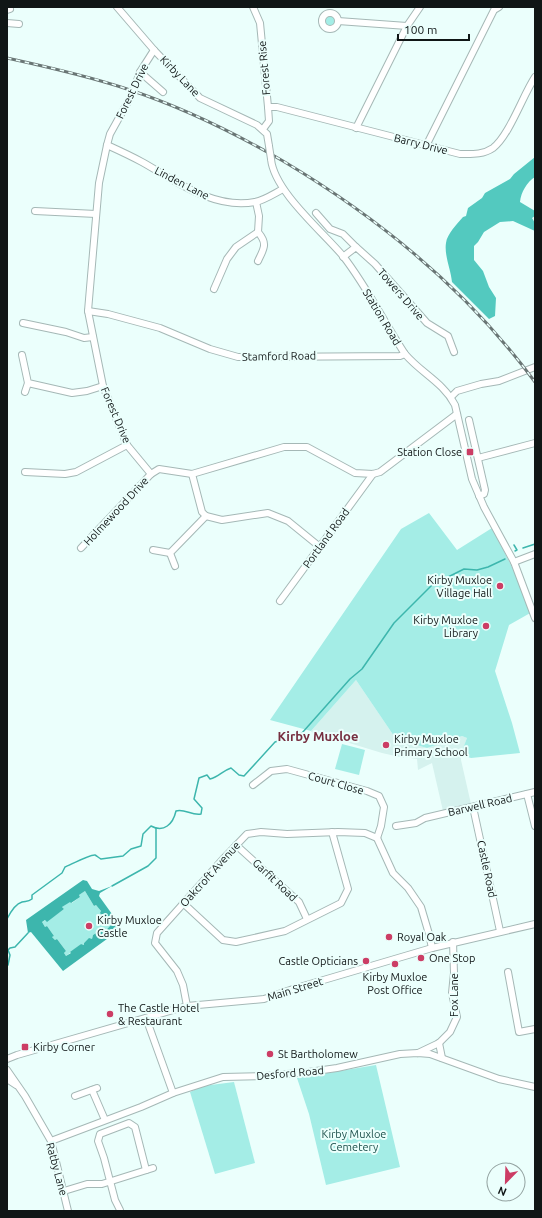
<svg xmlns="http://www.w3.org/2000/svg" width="542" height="1218" font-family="Ubuntu,sans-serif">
	<rect width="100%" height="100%" fill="#ebfffc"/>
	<path fill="#d5f2ee" d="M356 680 396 739 427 748 462 736 467 738 463 748 461 749V760L471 804 443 811 432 763 418 770 417 759 404 757V758L382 753 346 742 313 734 311 731Z"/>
	<g fill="#a4ede6">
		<circle cx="330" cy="21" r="6"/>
		<path d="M429 513 457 550 492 528 510 563 532 612 509 625 495 671 512 723 520 753 471 758 462 755 460 749 463 748 467 738 462 736 427 748 396 739 356 680 311 731 270 720 401 529Z"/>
		<path d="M342 744 365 750 359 775 335 769Z"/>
		<path d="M85 891 94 906 96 905 102 912 100 913 105 920 107 919 112 925 105 930 103 928 93 935 92 939H89L84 943V945L81 944 66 956 64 953 66 951 57 939 55 940 52 937 54 936 47 926 45 927 42 922 46 920 47 921 64 909 62 907 70 901 72 903 80 897 79 895Z"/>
		<path d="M376 1065 400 1167 326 1185 309 1114 297 1078Z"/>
		<path d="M234 1082 255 1163 215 1174 190 1092 203 1086Z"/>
	</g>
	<path fill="#53c9bf" d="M535 157V177C527 182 521 192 520 202L535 211V216L532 218 535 223V231L513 221 500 222 484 232 478 242 474 246V260L483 271 489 287 496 298 495 316 489 319 452 282C451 270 444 255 446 243 447 234 457 224 463 217L466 216 468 208 482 198 485 193 510 179 514 174Z"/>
	<path fill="#3db6ad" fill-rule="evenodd" d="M83 880 87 881 92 889 99 891 112 886 100 893 99 896 122 928 63 971 31 932 28 933 26 920ZM85 891 94 906 96 905 101 911 100 913 105 920 107 919 111 925 106 930 104 928 93 935 92 939 89 938 84 943V945L81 944 70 952 71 953 66 956 64 953 66 951 57 939 55 940 52 937 54 936 47 926 45 927 42 922 45 920 47 922 64 909 62 907 70 902 71 903 80 897 79 895Z"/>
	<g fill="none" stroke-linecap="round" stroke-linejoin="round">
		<g stroke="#3db6ad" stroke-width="1.5">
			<path d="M514 545 517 550 515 551"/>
			<path d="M523 548 535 544"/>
			<path d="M112 886 148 866 156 858V828"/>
			<path d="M7 919C10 913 15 904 22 902 26 901 28 902 32 899V895L62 873 65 867C70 865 91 854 95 855 97 856 99 858 101 859L123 856 131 849 141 846 143 834 151 826C164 833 173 824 176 811 184 808 192 816 201 814L202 808 194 799 199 778 207 775 210 779C219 777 222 771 231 768L239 775 244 776 275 742 302 733 350 679 362 669 394 623 432 585 464 569 477 570 488 567 505 559"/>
			<path d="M8 950 10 948 15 947 28 933"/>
			<path d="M7 966 8 965 10 955 8 950"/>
		</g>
		<defs>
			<g id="minor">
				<path d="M117 7 154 50 200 98 257 125 267 134 269 146"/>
				<path d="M253 7 260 23 268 107 269 121 263 129"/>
				<path d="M7 10 10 9"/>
				<circle cx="330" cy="21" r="8"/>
				<path d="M338 21 407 26"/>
				<path d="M7 23 19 24"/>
				<path d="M140 72 163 92"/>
				<path d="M136 83 140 72 154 50"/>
				<path d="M130 98 110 134 107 145 99 183 88 311 103 386 127 445 151 474 159 469 192 474 284 447H307L355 473 373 474 380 472 457 414"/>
				<path d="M268 107H277L460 154C471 154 483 155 493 148 509 136 523 95 535 77"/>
				<path d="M356 128 407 26 420 7"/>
				<path d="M107 145C118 150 131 156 142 162 176 181 214 210 255 202 265 200 275 193 283 189"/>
				<path d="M426 146 494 10 499 7"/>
				<path d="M271 159C274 191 322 231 343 256 367 287 384 322 405 354 421 373 443 382 455 405L472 479 484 507 514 562 535 618"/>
				<path d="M256 202 259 216 258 232C268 244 264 248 258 261"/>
				<path d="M35 211 96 214"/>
				<path d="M316 213 330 229 343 234 356 247"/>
				<path d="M343 257 356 247 375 264 427 323 448 336 454 352"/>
				<path d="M214 289 227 259 236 247 258 232"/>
				<path d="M88 311 108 314 160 328 210 349 238 357 400 356 405 354"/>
				<path d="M23 323 66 332 84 338 93 337"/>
				<path d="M22 355 28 383 72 393 87 391 103 386"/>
				<path d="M25 392 28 383"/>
				<path d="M451 397 457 391 481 384 499 381 535 367"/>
				<path d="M469 420 485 490 484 494 479 496"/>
				<path d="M478 458 535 443"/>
				<path d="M25 472 65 474 76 472 127 445"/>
				<path d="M192 474 202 512 206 516 222 520 268 513 288 521 320 547"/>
				<path d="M81 548 151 474"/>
				<path d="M153 550 170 553"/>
				<path d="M514 562 535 554"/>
				<path d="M175 566 170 553 206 516"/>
				<path d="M280 601 373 474"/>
				<path d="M253 785 271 771 287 769 367 791 379 796 384 807 381 826 377 838"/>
				<path d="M527 794 535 826"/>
				<path d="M473 807 500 931"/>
				<path d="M396 826 416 823 425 818 535 792"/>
				<path d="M377 838 393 873 408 888 421 907 429 934 432 948"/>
				<path d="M236 845 299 902 307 919"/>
				<path d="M183 903 223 940 236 942 285 931 341 903 348 889 332 832"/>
				<path d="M508 972 519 1032 535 1029"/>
				<path d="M187 1006 183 985 177 971 155 943 157 933 224 858 247 834 261 832 287 834 338 832 365 833 377 838"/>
				<path d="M146 1018 173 1093"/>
				<path d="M439 1043 442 1058"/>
				<path d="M418 1053 439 1043 450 1032 457 1017 452 993 454 973 453 942"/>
				<path d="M7 1059 17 1055 187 1006 264 999 293 989 432 948 535 924"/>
				<path d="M7 1070 25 1096 51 1141 68 1211"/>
				<path d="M7 1079 16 1085"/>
				<path d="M92 1090 105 1120"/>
				<path d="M75 1096 97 1088"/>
				<path d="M51 1141 141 1107 173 1093 223 1077 265 1076 309 1072 337 1068 400 1054 418 1053 430 1054 499 1079 535 1087"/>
				<path d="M64 1191 87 1184H102L153 1168"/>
				<path d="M120 1210 115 1200 104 1158 98 1141 100 1134 129 1123 135 1127 146 1170"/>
			</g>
		</defs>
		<use href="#minor" stroke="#a5b8b6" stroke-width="8"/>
		<use href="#minor" stroke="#fff" stroke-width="6"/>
		<defs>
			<path id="rail" d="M7 58C48 67 88 76 127 89 182 107 233 132 283 161 379 218 468 291 535 382"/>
		</defs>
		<use href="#rail" stroke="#6a7675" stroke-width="3"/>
		<use href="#rail" stroke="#ebfffc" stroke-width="1.5" stroke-dasharray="4.5" stroke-linecap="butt"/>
		<defs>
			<g id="minor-bridge">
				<path d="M130 98 136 83"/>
				<path d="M269 146 271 159"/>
			</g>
		</defs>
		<use href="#minor-bridge" stroke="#a5b8b6" stroke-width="8" stroke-linecap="butt"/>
		<use href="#minor-bridge" stroke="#fff" stroke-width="6"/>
	</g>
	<g fill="#cc3d65" stroke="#ebfffc" stroke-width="1.5">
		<rect x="466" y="448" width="8" height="8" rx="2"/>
		<circle cx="500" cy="586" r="4"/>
		<circle cx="486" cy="626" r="4"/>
		<circle cx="386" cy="745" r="4"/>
		<circle cx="89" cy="926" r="4"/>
		<circle cx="389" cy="937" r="4"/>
		<circle cx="421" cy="958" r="4"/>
		<circle cx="366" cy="961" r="4"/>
		<circle cx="395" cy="964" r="4"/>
		<circle cx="110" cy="1014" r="4"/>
		<rect x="21" y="1043" width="8" height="8" rx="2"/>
		<circle cx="270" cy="1054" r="4"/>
	</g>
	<g text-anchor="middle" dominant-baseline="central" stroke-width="4" stroke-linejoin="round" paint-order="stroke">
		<g font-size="11" fill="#101616" stroke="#ebfffc">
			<text transform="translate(264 68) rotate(-95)">Forest Rise</text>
			<text transform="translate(180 76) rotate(46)">Kirby Lane</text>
			<text transform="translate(132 91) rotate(-64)">Forest Drive</text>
			<text transform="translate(421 144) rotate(14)">Barry Drive</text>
			<text transform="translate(182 183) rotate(27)">Linden Lane</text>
			<text transform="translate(401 294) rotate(49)">Towers Drive</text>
			<text transform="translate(382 317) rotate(59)">Station Road</text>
			<text transform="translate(279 356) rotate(-1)">Stamford Road</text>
			<text transform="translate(116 415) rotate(67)">Forest Drive</text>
			<text transform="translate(116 511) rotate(-47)">Holmewood Drive</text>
			<text transform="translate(326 538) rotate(-54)">Portland Road</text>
			<text transform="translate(336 783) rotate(16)">Court Close</text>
			<text transform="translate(480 805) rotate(-13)">Barwell Road</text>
			<text transform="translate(487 869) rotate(78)">Castle Road</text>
			<text transform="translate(210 874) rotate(-48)">Oakcroft Avenue</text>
			<text transform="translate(275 880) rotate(43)">Garfit Road</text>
			<text transform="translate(295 989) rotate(-17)">Main Street</text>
			<text transform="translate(454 995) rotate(-90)">Fox Lane</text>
			<text transform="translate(290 1073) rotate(-5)">Desford Road</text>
			<text transform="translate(57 1169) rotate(75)">Ratby Lane</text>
		</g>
		<g font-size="11" fill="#101616" stroke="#ebfffc" text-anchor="start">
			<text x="462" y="452" text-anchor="end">Station Close</text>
			<text x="492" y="580" text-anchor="end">Kirby Muxloe<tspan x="492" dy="13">Village Hall</tspan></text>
			<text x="478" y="620" text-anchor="end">Kirby Muxloe<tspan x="478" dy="13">Library</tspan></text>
			<text x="394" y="739">Kirby Muxloe<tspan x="394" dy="13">Primary School</tspan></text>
			<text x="97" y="920">Kirby Muxloe<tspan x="97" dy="13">Castle</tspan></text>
			<text x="397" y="937">Royal Oak</text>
			<text x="429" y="958">One Stop</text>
			<text x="358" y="961" text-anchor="end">Castle Opticians</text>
			<text x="395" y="977" text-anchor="middle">Kirby Muxloe<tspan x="395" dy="13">Post Office</tspan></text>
			<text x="118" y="1008">The Castle Hotel<tspan x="118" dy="13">&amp; Restaurant</tspan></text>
			<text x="33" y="1047">Kirby Corner</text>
			<text x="278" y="1054">St Bartholomew</text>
		</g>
		<g font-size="11" fill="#1b4f4a" stroke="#ebfffc">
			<text x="354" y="1134">Kirby Muxloe<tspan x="354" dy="13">Cemetery</tspan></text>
		</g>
		<g font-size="13" font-weight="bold" fill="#762f40" stroke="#ebfffc">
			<text x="318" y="736">Kirby Muxloe</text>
		</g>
	</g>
	<rect width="542" height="1218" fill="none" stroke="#101616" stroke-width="16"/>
	<g transform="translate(506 1182) rotate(203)"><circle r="19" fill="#ebfffc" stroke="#93a2a0"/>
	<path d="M0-3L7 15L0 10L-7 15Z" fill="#cc3d65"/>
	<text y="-6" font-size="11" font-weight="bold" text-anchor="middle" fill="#101616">N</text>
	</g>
	<path d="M398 34v6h71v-6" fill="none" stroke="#101616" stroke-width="2"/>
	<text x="404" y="34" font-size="12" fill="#101616" stroke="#ebfffc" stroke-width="3" paint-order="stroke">100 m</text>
</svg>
